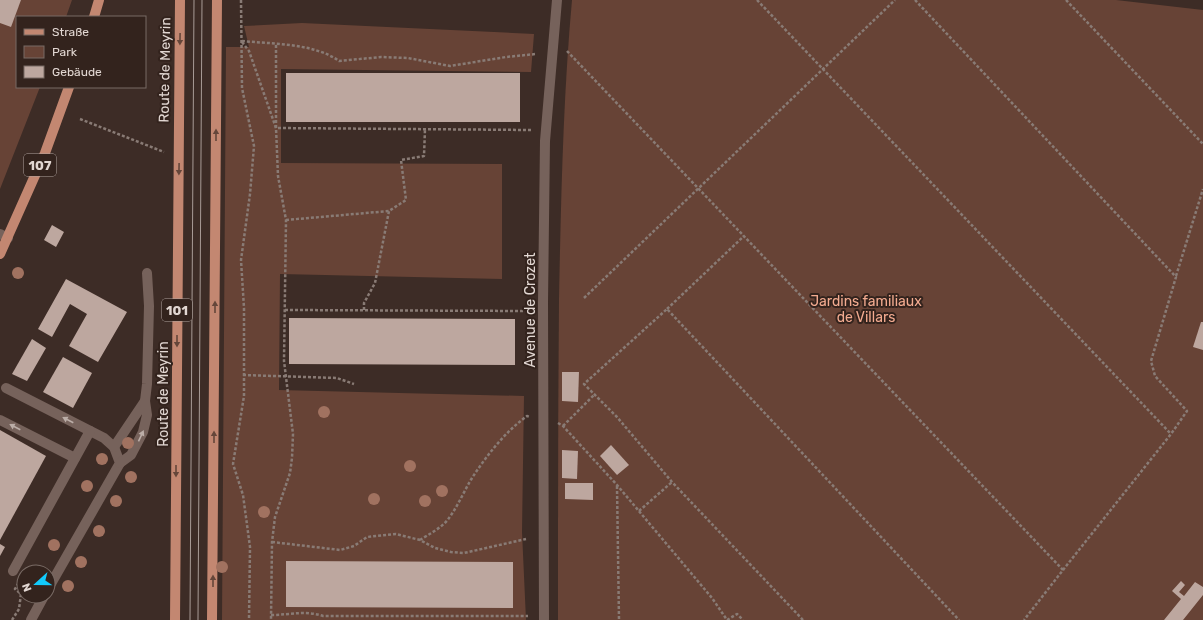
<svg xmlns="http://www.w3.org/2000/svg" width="1203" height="620" font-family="Rubik,sans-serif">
	<rect width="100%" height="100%" fill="#3d2c26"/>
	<g fill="#674336">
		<path d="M0 0H72L66 17H17V87H40L0 189Z"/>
		<path d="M572 0H1116L1203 10V620H558C558 513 558 406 559 299 561 199 563 99 572 0Z"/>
		<path d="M302 23 534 34 531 72 281 69V163L502 164V279L280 274 279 390 524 396 522 532 526 620H222L226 47H249L244 26Z"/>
	</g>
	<g fill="#bda79f">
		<path d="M0 0H21L11 27 0 23Z"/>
		<rect x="286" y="73" width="234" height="49"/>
		<path d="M52 225 64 232 56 247 44 240Z"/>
		<path d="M66 279 127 312 98 362 69 346 87 314 70 304 52 337 38 329Z"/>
		<path d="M289 318 515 319V365L289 364Z"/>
		<path d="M1201 322H1203V350L1193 347Z"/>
		<path d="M32 339 46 348 27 381 12 374Z"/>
		<path d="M63 357 92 373 73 408 43 392Z"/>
		<path d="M562 372H579L578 402 562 401Z"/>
		<path d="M0 430 46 456 0 540Z"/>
		<path d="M611 445 629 465 617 475 600 456Z"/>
		<path d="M562 450 578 451 577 479 562 478Z"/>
		<path d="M565 483H593V500L565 499Z"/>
		<path d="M0 544 5 547 0 556Z"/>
		<path d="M286 561 513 562V608L286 607Z"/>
		<path d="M1181 581 1185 585 1179 592 1184 596 1195 582 1203 587V595L1183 620H1164L1181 599 1172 591Z"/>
	</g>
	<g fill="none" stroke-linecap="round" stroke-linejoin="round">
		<g stroke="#897b75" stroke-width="2.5" stroke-dasharray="3 2" stroke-linecap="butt">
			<path d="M241 0 242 88 254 146 250 194 241 260 244 308V396L233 464 243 495 250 547 249 620"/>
			<path d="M757 0 1171 434"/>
			<path d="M915 0 1176 277 1151 361 1155 376 1187 411 1171 434 1063 570"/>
			<path d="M1066 0 1203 144"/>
			<path d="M242 41C272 44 314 43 339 61L381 57 408 58 450 66 506 57 536 54"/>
			<path d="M242 42 249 51 276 128 278 176 286 220 284 361 293 434 292 458 290 473 275 517 272 542 271 620"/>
			<path d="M276 45V128L531 130"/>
			<path d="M567 51 1063 570 1024 620"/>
			<path d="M80 119 164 152"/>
			<path d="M286 220 389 211 406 200 401 160 424 156 425 129"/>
			<path d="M1176 276 1203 189"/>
			<path d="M584 298 895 0"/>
			<path d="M667 309 744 236"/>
			<path d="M285 310 528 311"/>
			<path d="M364 310V303L375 283 389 211"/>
			<path d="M243 375 337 378 354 384"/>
			<path d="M558 423 563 426 617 485 712 598 727 620"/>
			<path d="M563 426 595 394"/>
			<path d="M617 486 619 620"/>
			<path d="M639 511 672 482"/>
			<path d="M420 540C429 534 442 528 449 518 458 506 464 491 472 478 487 455 505 432 527 416L530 417"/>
			<path d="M272 542 340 550 354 546 367 537 396 534 420 540 435 548 451 552 464 553 526 539"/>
			<path d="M271 615C290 615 304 610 323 616H528"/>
			<path d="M12 620 19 609 21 594 15 589 18 584"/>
			<path d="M727 620 737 614 743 620"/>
			<path d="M803 620 672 482 617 417 584 384 667 309 959 620"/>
		</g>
		<g stroke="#76625b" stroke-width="10">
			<path d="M6 388 104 438 114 447 120 463 48 589"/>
			<path d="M0 420 75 458"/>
			<path d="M114 447 145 401"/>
			<path d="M120 463 131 455 143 432 147 415 145 401 147 384 149 306 147 273"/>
			<path d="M13 571 90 431"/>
			<path d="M31 620 44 596"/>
		</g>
		<g stroke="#76625b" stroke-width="10">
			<path d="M0 234 8 238"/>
			<path d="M544 620 543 302 545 141 557 0"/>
		</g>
		<g stroke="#c38771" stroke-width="10">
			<path d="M94 17 99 0"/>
			<path d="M0 254 45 153 69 87"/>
			<path d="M175 620 180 0"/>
			<path d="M212 620 217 0"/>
		</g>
		<g stroke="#a99c97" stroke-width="1">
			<path d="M190 620 194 0"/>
			<path d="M198 620 202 0"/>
		</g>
	</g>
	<g fill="#a17260">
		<circle cx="18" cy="273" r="6"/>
		<circle cx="324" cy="412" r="6"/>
		<circle cx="128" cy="443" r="6"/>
		<circle cx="102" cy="459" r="6"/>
		<circle cx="410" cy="466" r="6"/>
		<circle cx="131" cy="477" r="6"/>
		<circle cx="87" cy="486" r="6"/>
		<circle cx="442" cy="491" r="6"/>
		<circle cx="374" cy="499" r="6"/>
		<circle cx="116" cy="501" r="6"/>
		<circle cx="425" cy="501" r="6"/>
		<circle cx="264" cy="512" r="6"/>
		<circle cx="99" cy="531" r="6"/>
		<circle cx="54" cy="545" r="6"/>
		<circle cx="81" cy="562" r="6"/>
		<circle cx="222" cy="567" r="6"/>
		<circle cx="68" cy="586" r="6"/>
	</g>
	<defs><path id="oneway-solid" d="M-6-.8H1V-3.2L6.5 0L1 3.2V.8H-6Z"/></defs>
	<g fill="#65463a">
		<use href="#oneway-solid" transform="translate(180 39) rotate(91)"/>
		<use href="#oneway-solid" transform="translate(216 135) rotate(-90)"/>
		<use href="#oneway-solid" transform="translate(179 169) rotate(91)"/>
		<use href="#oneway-solid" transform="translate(215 307) rotate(-90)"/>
		<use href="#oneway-solid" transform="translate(177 341) rotate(90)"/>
		<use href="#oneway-solid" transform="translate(214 437) rotate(-90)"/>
		<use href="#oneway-solid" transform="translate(176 471) rotate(90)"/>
		<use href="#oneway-solid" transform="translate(213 581) rotate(-90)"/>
	</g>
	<g fill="#bcaea8">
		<use href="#oneway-solid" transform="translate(68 420) rotate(-153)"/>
		<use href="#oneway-solid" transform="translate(15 427) rotate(-153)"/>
		<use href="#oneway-solid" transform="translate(141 436) rotate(-65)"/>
	</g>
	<g text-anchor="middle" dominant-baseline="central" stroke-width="4" stroke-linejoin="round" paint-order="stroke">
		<g fill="#33231d" stroke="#aea19c" stroke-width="1">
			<rect x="24" y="154" width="32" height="22" rx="3"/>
			<rect x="162" y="299" width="30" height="22" rx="3"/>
		</g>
		<g font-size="13" font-weight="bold" fill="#e2d7d2">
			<text x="40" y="165">107</text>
			<text x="177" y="310">101</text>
		</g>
		<g font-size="14" fill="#e2d7d2" stroke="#33231d">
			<text transform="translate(165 70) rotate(-89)">Route de Meyrin</text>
			<text transform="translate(530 310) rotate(-90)">Avenue de Crozet</text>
			<text transform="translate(163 394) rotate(-90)">Route de Meyrin</text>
		</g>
		<g font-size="14" fill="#f3ab90" stroke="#33231d">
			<text x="866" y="301">Jardins familiaux<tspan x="866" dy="16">de Villars</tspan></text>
		</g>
	</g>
	<rect x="16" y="16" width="130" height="72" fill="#33231d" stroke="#796b65"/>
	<rect x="24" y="29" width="20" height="6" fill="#c38771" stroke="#796b65"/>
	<text x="52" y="36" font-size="12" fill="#e2d7d2">Straße</text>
	<rect x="24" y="46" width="20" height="12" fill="#674336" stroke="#796b65"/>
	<text x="52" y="56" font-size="12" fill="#e2d7d2">Park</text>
	<rect x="24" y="66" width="20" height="12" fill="#bda79f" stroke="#796b65"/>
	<text x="52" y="76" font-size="12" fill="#e2d7d2">Gebäude</text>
	<g transform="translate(36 584) rotate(249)"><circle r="19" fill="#33231d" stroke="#796b65"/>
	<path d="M0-3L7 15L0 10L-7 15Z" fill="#12cafb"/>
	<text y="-6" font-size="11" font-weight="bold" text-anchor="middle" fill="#e2d7d2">N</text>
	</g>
</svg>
